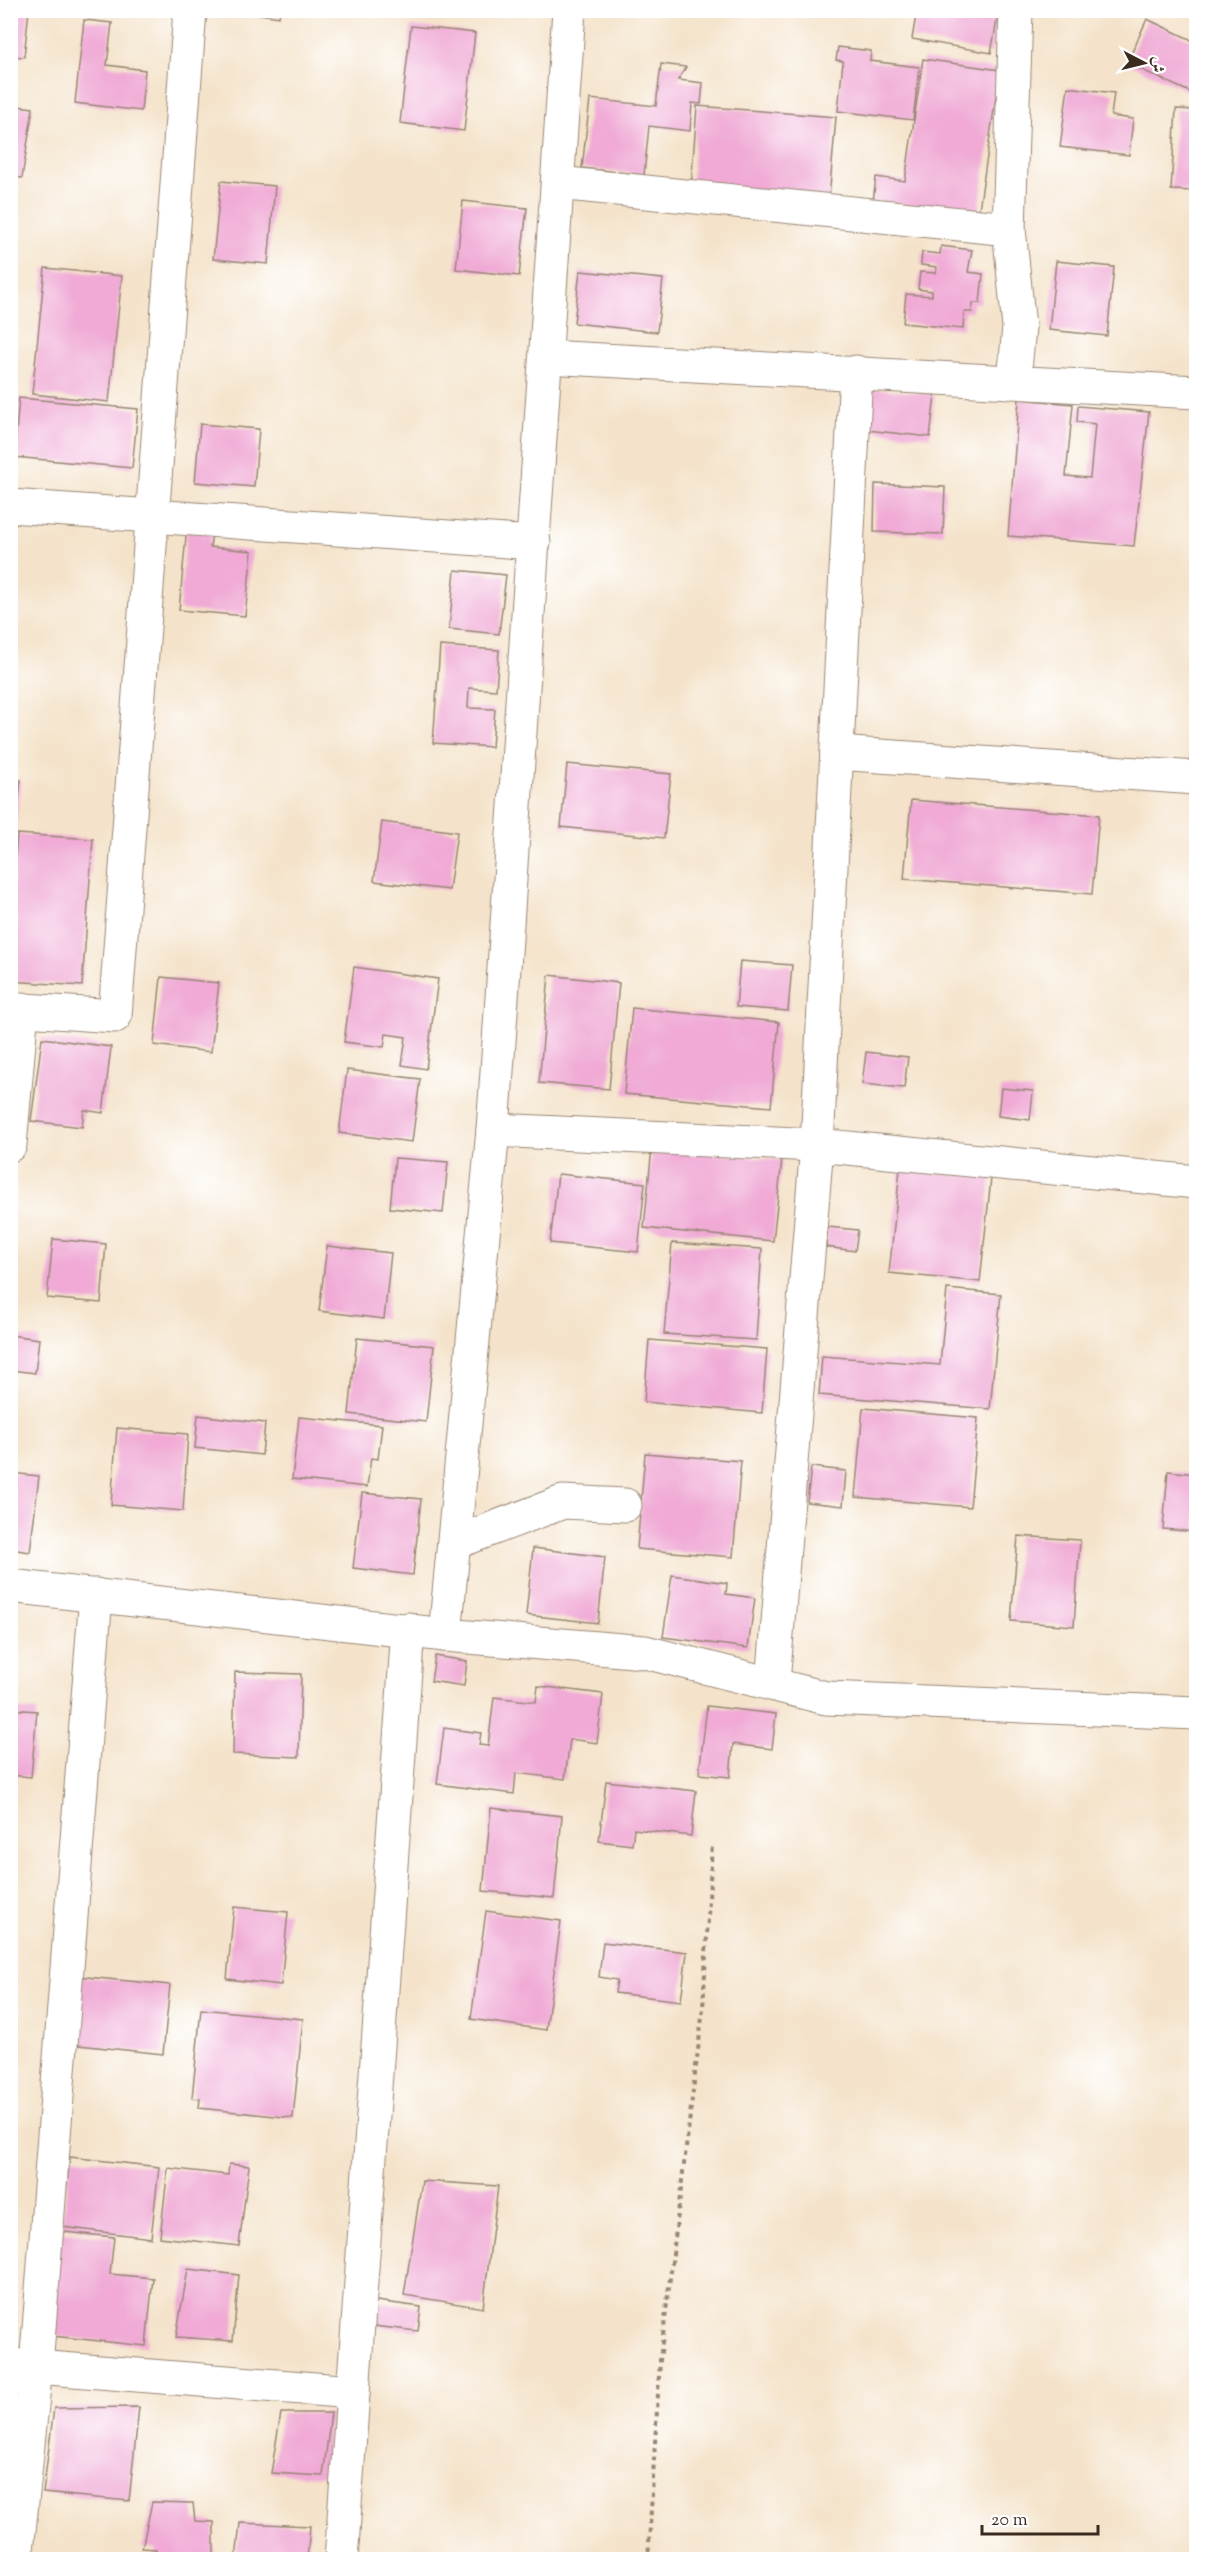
<svg xmlns="http://www.w3.org/2000/svg" width="1207" height="2570" font-family="'Sorts Mill Goudy',Amiri,serif">
	<rect width="100%" height="100%" fill="#fff"/>
	<filter id="ink" filterUnits="userSpaceOnUse"><feTurbulence type="fractalNoise" baseFrequency=".0167" numOctaves="2"/><feDisplacementMap in="SourceGraphic" scale="12" xChannelSelector="R" yChannelSelector="G"/><feConvolveMatrix kernelMatrix="1 2 1 2 8 2 1 2 1" color-interpolation-filters="sRGB"/></filter>
	<filter id="wash" filterUnits="userSpaceOnUse"><feTurbulence type="fractalNoise" baseFrequency=".008" numOctaves="4" result="noise"/><feDisplacementMap in="SourceGraphic" scale="24" xChannelSelector="R" yChannelSelector="G"/><feGaussianBlur stdDeviation="1.35" result="paint"/><feColorMatrix in="noise" values="0 0 0 0 0 0 0 0 0 0 0 0 0 0 0 0 0 1.4 0 .05"/><feComposite in="paint" operator="in"/></filter>
	<g filter="url(#wash)">
		<rect width="100%" height="100%" fill="#f4e3ca"/>
		<g id="blocks">
			<g fill="#f0aad5">
				<path d="M10 10H29L24 57 10 56Z"/>
				<path d="M235 10H280L279 17Z"/>
				<path d="M917 10H999L991 53 912 39Z"/>
				<path d="M1147 19 1196 42V95L1127 63Z"/>
				<path d="M84 20 112 23 107 65 145 70 141 111 75 103Z"/>
				<path d="M411 26 475 33 464 131 400 123Z"/>
				<path d="M838 47 871 51 870 61 919 67 913 120 838 111 843 61 836 60Z"/>
				<path d="M923 59 1000 70 978 216 873 201 876 177 905 181Z"/>
				<path d="M661 64 686 67 678 80 703 83 701 104 692 103 690 131 649 126 644 175 582 168 590 99 656 106Z"/>
				<path d="M1068 87 1114 93 1111 116 1133 119 1129 155 1060 147Z"/>
				<path d="M10 105 33 108 22 178 10 177Z"/>
				<path d="M697 106 836 117 829 199 691 188Z"/>
				<path d="M1176 109 1196 110V191L1171 190Z"/>
				<path d="M221 181 275 186 268 264 213 259Z"/>
				<path d="M463 201 527 208 519 276 456 269Z"/>
				<path d="M941 246 972 250 968 272 983 274 980 303H973L972 312H964L963 329 903 323 906 294 932 296V291L918 289 920 272 936 273 937 267 921 265 922 252 940 254Z"/>
				<path d="M1056 261 1114 267 1107 336 1049 330Z"/>
				<path d="M45 268 122 276 109 402 32 394Z"/>
				<path d="M580 271 663 279 657 332 574 323Z"/>
				<path d="M871 388 935 395 930 437 867 430Z"/>
				<path d="M19 398 138 409 132 468 14 457Z"/>
				<path d="M1019 399 1073 404 1066 476 1090 478 1095 424 1077 422 1078 406 1149 412 1134 546 1008 536Z"/>
				<path d="M200 424 259 429 254 487 195 482Z"/>
				<path d="M875 484 945 487 943 534 874 532Z"/>
				<path d="M187 526 213 528 210 547 252 551 245 616 179 610Z"/>
				<path d="M455 570 506 575 499 634 449 629Z"/>
				<path d="M440 646 499 650 496 690 469 688 468 708 495 709 492 747 433 743Z"/>
				<path d="M567 764 671 774 664 838 561 827Z"/>
				<path d="M10 779 21 780 16 823 10 822Z"/>
				<path d="M911 800 1099 815 1092 894 904 879Z"/>
				<path d="M382 822 457 832 449 890 374 881Z"/>
				<path d="M17 834 93 839 82 986 10 981V922Z"/>
				<path d="M740 961 792 965 788 1011 736 1007Z"/>
				<path d="M354 967 438 979 426 1069 402 1065 406 1037 386 1034 384 1047 344 1042Z"/>
				<path d="M549 975 619 983 609 1089 539 1083Z"/>
				<path d="M161 977 219 983 211 1052 154 1045Z"/>
				<path d="M632 1008 779 1022 771 1107 624 1094Z"/>
				<path d="M42 1038 111 1047 103 1113 84 1110 82 1127 31 1121Z"/>
				<path d="M866 1052 908 1057 904 1088 862 1084Z"/>
				<path d="M347 1070 420 1079 412 1142 339 1133Z"/>
				<path d="M1001 1088 1033 1091 1030 1120 998 1116Z"/>
				<path d="M652 1147 782 1160 773 1241 644 1228Z"/>
				<path d="M395 1158 448 1162 443 1213 390 1208Z"/>
				<path d="M900 1169 991 1178 980 1282 889 1273Z"/>
				<path d="M558 1174 645 1183 638 1252 550 1243Z"/>
				<path d="M828 1227 858 1230 855 1251 826 1247Z"/>
				<path d="M53 1239 106 1244 101 1303 47 1298Z"/>
				<path d="M672 1243 762 1249 756 1340 664 1334Z"/>
				<path d="M327 1246 391 1253 384 1319 319 1311Z"/>
				<path d="M947 1289 1001 1294 990 1409 819 1395 822 1356 940 1365Z"/>
				<path d="M10 1335 39 1339 35 1373 10 1370Z"/>
				<path d="M357 1338 434 1346 426 1422 349 1414Z"/>
				<path d="M649 1340 767 1349 762 1413 644 1402Z"/>
				<path d="M863 1408 978 1418 970 1507 855 1497Z"/>
				<path d="M198 1415 265 1423 262 1455 195 1448Z"/>
				<path d="M299 1417 382 1425 378 1459 371 1458 367 1487 292 1479Z"/>
				<path d="M117 1428 188 1434 183 1511 111 1505Z"/>
				<path d="M645 1453 741 1461 733 1557 637 1549Z"/>
				<path d="M811 1467 846 1471 843 1506 807 1502Z"/>
				<path d="M1168 1471 1196 1474V1532L1163 1529Z"/>
				<path d="M10 1473 39 1476 30 1552 10 1549Z"/>
				<path d="M362 1493 421 1499 413 1575 353 1568Z"/>
				<path d="M1018 1536 1080 1540 1074 1626 1011 1621Z"/>
				<path d="M533 1548 605 1557 598 1623 526 1615Z"/>
				<path d="M672 1575 727 1583 726 1594 755 1598 748 1648 663 1637Z"/>
				<path d="M435 1656 467 1661 464 1686 431 1681Z"/>
				<path d="M235 1672 301 1674 299 1757 233 1754Z"/>
				<path d="M538 1686 603 1694 597 1743 570 1739 565 1779 516 1773 514 1794 437 1784 444 1728 481 1733 479 1745 488 1746 494 1697 536 1702Z"/>
				<path d="M707 1706 776 1714 772 1749 733 1744 730 1777 699 1774Z"/>
				<path d="M10 1709 37 1711 31 1777 10 1775Z"/>
				<path d="M606 1781 696 1791 691 1836 634 1829 632 1845 599 1841Z"/>
				<path d="M491 1808 562 1816 554 1898 483 1891Z"/>
				<path d="M234 1907 288 1912 281 1985 227 1979Z"/>
				<path d="M486 1911 561 1921 546 2030 471 2019Z"/>
				<path d="M603 1942 687 1952 681 2001 615 1993 617 1980 599 1977Z"/>
				<path d="M76 1976 170 1985 163 2054 69 2044Z"/>
				<path d="M201 2009 303 2019 293 2118 199 2108 200 2099 192 2098Z"/>
				<path d="M70 2157 159 2167 151 2238 62 2227Z"/>
				<path d="M229 2164 249 2166 239 2246 160 2237 168 2168 228 2175Z"/>
				<path d="M422 2181 498 2186 483 2308 404 2295Z"/>
				<path d="M54 2231 114 2237 110 2274 153 2278 146 2346 43 2335Z"/>
				<path d="M188 2269 239 2275 233 2341 176 2337Z"/>
				<path d="M376 2301 421 2307 418 2331 373 2326Z"/>
				<path d="M139 2407 129 2501 43 2493 54 2408Z"/>
				<path d="M281 2413H331L323 2476 271 2473Z"/>
				<path d="M152 2502 193 2503 195 2521 214 2522V2560H152L156 2549 142 2548Z"/>
				<path d="M240 2523 310 2526 307 2560H236Z"/>
			</g>
		</g>
	</g>
	<g filter="url(#ink)">
		<use href="#blocks" fill-opacity="0" stroke="#988674" stroke-width="1.5"/>
		<g fill="none" stroke-linecap="round" stroke-linejoin="round">
			<defs>
				<g id="minor">
					<path d="M558 183 1009 229 1016 10"/>
					<path d="M1009 229 1019 327 1014 381"/>
					<path d="M546 357 1196 392"/>
					<path d="M10 506 534 543"/>
					<path d="M837 753 1196 778"/>
					<path d="M10 1009 115 1016 190 10"/>
					<path d="M493 1130 817 1145 1196 1182"/>
					<path d="M10 1145 22 1009"/>
					<path d="M454 1543 563 1502 625 1505"/>
					<path d="M10 1586 445 1635 645 1652 826 1698 1196 1713"/>
					<path d="M445 1635 493 1130 569 10"/>
					<path d="M773 1683 817 1145 856 372"/>
					<path d="M10 2365 353 2392"/>
					<path d="M16 2560 36 2367 96 1595"/>
					<path d="M341 2560 408 1629"/>
				</g>
			</defs>
			<use href="#minor" stroke="#988674" stroke-width="35"/>
			<path stroke="#988674" stroke-width="4" stroke-dasharray="4.5 4.5" stroke-linecap="butt" d="M648 2560 660 2360 703 2009 712 1844"/>
			<use href="#minor" stroke="#fff" stroke-width="33"/>
		</g>
	</g>
	<rect width="1207" height="2570" fill="none" stroke="#fff" stroke-width="36"/>
	<g transform="translate(1144 63) rotate(97)" stroke="#ffffff" stroke-width="4.5" paint-order="stroke">
	<path d="M0-4.5L10 22L0 15L-10 22Z" fill="#3b2a1e"/>
	<text y="-9" font-size="16" font-weight="bold" text-anchor="middle" fill="#3b2a1e">ش</text>
	</g>
	<path d="M982 2525v9h116v-9" fill="none" stroke="#3b2a1e" stroke-width="3"/>
	<text x="991" y="2525" font-size="18" fill="#3b2a1e" stroke="#ffffff" stroke-width="4.5" paint-order="stroke">20 m</text>
</svg>
